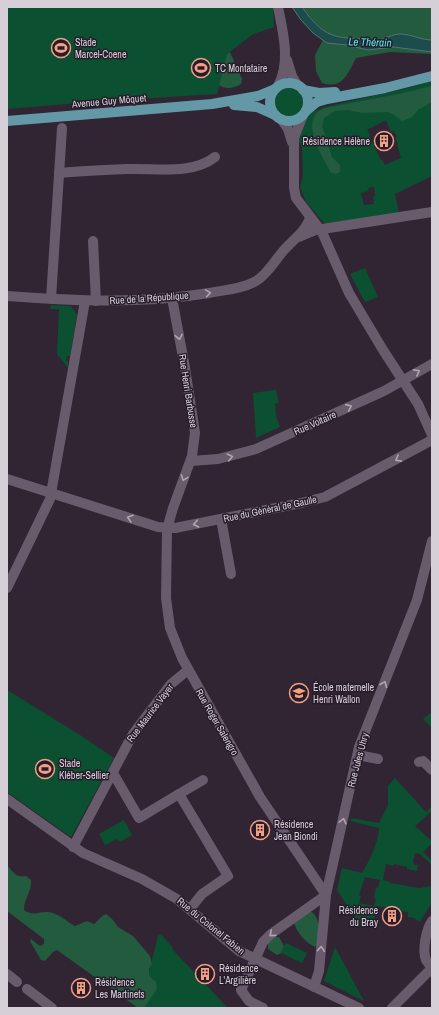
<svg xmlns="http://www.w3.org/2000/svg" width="439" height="1015" font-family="'Archivo Narrow',sans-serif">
	<rect width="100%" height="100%" fill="#312534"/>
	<g fill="#0b5031" fill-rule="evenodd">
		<path d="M7 7H273L274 27 253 34 227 54 217 94 104 101 7 109Z"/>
		<path d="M432 81V176L395 194 399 213 325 224 306 202 300 187 303 177 302 148 297 137 299 127 312 112 324 107 408 88ZM386 120 391 132 394 131 397 137 395 138 398 144 397 145 401 158 385 165 382 160H381L369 136 370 135 367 130ZM374 187 375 196 373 197 374 204 364 205 361 193 369 191 368 188Z"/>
		<circle cx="289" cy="102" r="14"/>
		<path d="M365 268 378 297 365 302 350 274Z"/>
		<path d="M51 305 71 306 77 315 70 356H67L66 361H68V368L57 354 59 309H50Z"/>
		<path d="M276 390 279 403 275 404 276 416 280 427 256 438 253 393Z"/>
		<path d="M7 690 80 735 114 758 71 837 7 792Z"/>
		<path d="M432 712V728L423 719Z"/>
		<path d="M395 778 426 812 432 806V811L415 826 432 841V843L423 852 432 861V865L420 854 415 853 413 862 415 865H418L417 871 407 869V867L394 864 393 866 386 864 383 880 390 882V883L419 888 432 886V902L420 922 414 918 408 917V912L400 911V912H397V909L377 906 374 920 362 928 337 890 342 868 362 873C370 860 378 843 379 828L350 821 351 818 379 823 388 805V786ZM365 877 380 880 378 888 376 887 374 898 376 899 374 906 359 903 361 896 359 895Z"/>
		<path d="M124 820 132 835 120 842 117 839 105 845 99 834Z"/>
		<path d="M161 934 173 948 172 949 228 1008H140L158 936Z"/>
		<path d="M286 943 307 953 302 963 281 953Z"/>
		<path d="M335 947 364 1001 324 981Z"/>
	</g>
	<g fill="#225b3e">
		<path d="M303 7H432V54L390 52 356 58C348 73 343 90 322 83L316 71 315 55 323 40V31L308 15Z"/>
		<path d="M230 52 242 79 241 84C235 88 225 90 219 85L227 54Z"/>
		<path d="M432 86V102L418 110 412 117 405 120 402 121 393 114 387 112 362 113 348 110 335 111 324 118 322 126 332 157 340 165V172L336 174 331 173C324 159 305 130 315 115 317 111 322 110 325 108L403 93Z"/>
		<path d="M7 865C13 872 16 878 26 876L31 880C32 892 24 898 24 910 34 917 38 911 48 912 57 912 67 922 75 926L87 921 94 924C99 920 101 916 106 914L113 920 118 927 133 936 145 950 150 956 152 964 149 969V976L156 982 157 989 145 1007 138 1008 57 950 53 952 45 961 41 960 30 941 31 939 40 946 44 944V939L7 911Z"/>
		<path d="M309 910C322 918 318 931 318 944L315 947C305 942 298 934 294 923Z"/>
		<path d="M274 937H279L284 946 281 953 277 955 268 949V941Z"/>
	</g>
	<path fill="#1c4c4c" stroke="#547376" d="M292 7H302C328 44 339 36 378 40 386 39 392 34 400 34 411 34 421 40 432 40V52L394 47 368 50 347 45 327 43 313 33 301 20Z"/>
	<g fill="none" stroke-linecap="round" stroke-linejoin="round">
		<g stroke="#685b6c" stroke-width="10">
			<path d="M278 7C283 32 291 62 278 86"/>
			<path d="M287 60 292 76 297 85"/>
			<path d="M303 115 294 138V188L296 198 322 232 349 293 383 350 418 404 432 435"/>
			<path d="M281 119 288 129 292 142"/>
			<path d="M59 173C82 171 106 170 129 169 157 168 192 175 215 157"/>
			<path d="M299 237 316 230 432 212"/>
			<path d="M93 241 96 301"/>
			<path d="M7 296C75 301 142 304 209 293 225 290 242 289 256 281 268 274 275 260 284 250 293 240 307 230 310 217"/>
			<path d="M172 298 185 368 195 433 192 456 173 508 167 529 166 598 170 628 182 658 260 797 326 895 271 934 263 942 241 990 249 1001 263 1008"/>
			<path d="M51 299 62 128"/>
			<path d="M191 461 218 459 256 449 384 391 432 364"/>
			<path d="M7 479 158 527 175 528 301 503 325 497 432 440"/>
			<path d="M221 519 231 574"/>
			<path d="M7 588 50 499 85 301"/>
			<path d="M358 755 378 759"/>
			<path d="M419 762 423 761 432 770"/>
			<path d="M113 773 139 818 179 794 228 876 202 894 190 909"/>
			<path d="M179 794 203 780"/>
			<path d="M7 799 83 853 142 879 177 899 239 951 359 1008"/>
			<path d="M73 847 133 734 171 684 188 670"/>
			<path d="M432 968C430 965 427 962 426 960 422 950 426 930 432 921"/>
			<path d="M7 974 17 982"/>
			<path d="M314 987 319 971 326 895 359 747 417 600 432 541"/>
			<path d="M27 989 52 1008"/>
			<path d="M392 1008 432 968"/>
		</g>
		<g stroke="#6399a6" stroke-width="10">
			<circle cx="289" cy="102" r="19"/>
			<path d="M303 90 319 93 335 92"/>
			<path d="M234 105 257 107 275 115"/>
			<path d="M306 111 317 102 327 99 385 88 432 76"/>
			<path d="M7 121 212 104 258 96 275 89"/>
		</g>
	</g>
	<defs><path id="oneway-chevron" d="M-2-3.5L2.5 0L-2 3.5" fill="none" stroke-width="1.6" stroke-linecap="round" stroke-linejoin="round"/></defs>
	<g stroke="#b0a6b2">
		<use href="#oneway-chevron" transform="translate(208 293) rotate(-9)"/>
		<use href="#oneway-chevron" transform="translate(179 337) rotate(80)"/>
		<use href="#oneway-chevron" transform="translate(417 372) rotate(-28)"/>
		<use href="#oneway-chevron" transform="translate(349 407) rotate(-24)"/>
		<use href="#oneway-chevron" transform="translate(230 457) rotate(-13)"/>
		<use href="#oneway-chevron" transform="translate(398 459) rotate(151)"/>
		<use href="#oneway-chevron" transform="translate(184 478) rotate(111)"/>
		<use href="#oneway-chevron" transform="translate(130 518) rotate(-163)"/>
		<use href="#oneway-chevron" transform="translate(196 524) rotate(169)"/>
		<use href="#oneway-chevron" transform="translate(384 684) rotate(-68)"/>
		<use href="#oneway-chevron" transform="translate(343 821) rotate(-77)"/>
		<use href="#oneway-chevron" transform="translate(272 934) rotate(140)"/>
		<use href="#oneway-chevron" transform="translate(321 949) rotate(-85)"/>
	</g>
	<defs>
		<symbol id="stadium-ring" viewBox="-11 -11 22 22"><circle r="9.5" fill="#271c2a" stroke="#f39f84" stroke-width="1.5"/><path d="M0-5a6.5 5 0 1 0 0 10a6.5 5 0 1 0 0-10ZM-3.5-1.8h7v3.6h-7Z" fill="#f39f84"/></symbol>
		<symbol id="building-ring" viewBox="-11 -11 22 22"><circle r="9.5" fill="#271c2a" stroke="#f39f84" stroke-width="1.5"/><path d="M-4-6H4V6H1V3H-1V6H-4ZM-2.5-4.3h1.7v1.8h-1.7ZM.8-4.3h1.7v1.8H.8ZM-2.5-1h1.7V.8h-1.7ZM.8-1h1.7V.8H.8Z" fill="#f39f84"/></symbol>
		<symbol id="school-ring" viewBox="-11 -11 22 22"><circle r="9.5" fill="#271c2a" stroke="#f39f84" stroke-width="1.5"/><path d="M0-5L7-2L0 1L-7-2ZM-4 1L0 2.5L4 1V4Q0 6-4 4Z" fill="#f39f84"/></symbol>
	</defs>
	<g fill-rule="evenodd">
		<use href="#stadium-ring" x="50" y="37" width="22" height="22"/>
		<use href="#stadium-ring" x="190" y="57" width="22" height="22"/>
		<use href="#building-ring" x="373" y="130" width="22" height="22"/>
		<use href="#school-ring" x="288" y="682" width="22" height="22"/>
		<use href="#stadium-ring" x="34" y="758" width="22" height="22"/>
		<use href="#building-ring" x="249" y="819" width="22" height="22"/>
		<use href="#building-ring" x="381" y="905" width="22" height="22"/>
		<use href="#building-ring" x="194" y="963" width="22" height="22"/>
		<use href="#building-ring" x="70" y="977" width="22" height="22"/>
	</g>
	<g text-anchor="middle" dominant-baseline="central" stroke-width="3" stroke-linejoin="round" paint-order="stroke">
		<g font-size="10" fill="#d6cfd8" stroke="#271c2a" text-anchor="start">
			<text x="75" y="42">Stade<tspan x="75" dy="12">Marcel-Coene</tspan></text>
			<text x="215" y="68">TC Montataire</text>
			<text x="370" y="141" text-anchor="end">Résidence Hélène</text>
			<text x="313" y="687">École maternelle<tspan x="313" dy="12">Henri Wallon</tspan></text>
			<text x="59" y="763">Stade<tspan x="59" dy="12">Kléber-Sellier</tspan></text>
			<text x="274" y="824">Résidence<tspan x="274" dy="12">Jean Biondi</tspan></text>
			<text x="378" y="910" text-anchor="end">Résidence<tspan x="378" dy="12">du Bray</tspan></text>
			<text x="219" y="968">Résidence<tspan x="219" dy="12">L'Argilière</tspan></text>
			<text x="95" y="982">Résidence<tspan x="95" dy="12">Les Martinets</tspan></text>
		</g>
		<g font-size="10" fill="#d6cfd8" stroke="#271c2a">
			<text transform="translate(109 101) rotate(-5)">Avenue Guy Môquet</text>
			<text transform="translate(149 298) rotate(-4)">Rue de la République</text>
			<text transform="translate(188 391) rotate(81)">Rue Henri Barbusse</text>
			<text transform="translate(315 423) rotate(-24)">Rue Voltaire</text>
			<text transform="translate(270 509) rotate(-12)">Rue du Général de Gaulle</text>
			<text transform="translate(150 713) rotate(-53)">Rue Maurice Vayer</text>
			<text transform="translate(217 722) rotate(60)">Rue Roger Salengro</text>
			<text transform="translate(358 760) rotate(-75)">Rue Jules Uhry</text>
			<text transform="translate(211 926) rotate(39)">Rue du Colonel Fabien</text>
		</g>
		<g font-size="11" font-style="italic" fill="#53eeee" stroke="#271c2a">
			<text transform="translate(370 42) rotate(2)">Le Thérain</text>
		</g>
	</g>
	<rect width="439" height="1015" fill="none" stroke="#d6cfd8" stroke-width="16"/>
</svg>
